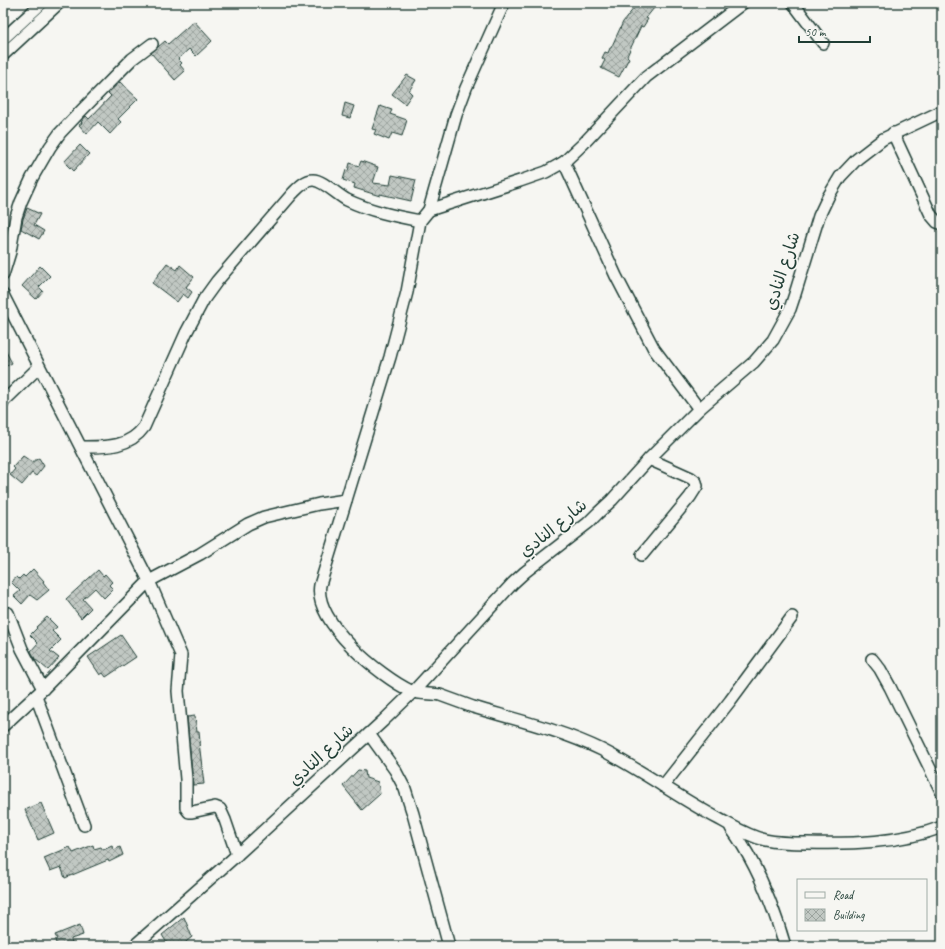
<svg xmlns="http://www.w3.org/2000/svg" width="945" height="949" font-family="Caveat,'Playpen Sans Arabic',sans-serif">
	<defs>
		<pattern id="building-cross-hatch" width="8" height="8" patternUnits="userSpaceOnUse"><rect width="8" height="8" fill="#c1c8c3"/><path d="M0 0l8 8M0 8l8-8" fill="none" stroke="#9ca49f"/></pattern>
	</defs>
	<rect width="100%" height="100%" fill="#f6f6f2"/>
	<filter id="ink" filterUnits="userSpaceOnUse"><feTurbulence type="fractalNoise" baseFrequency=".025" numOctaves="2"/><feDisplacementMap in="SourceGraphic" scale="8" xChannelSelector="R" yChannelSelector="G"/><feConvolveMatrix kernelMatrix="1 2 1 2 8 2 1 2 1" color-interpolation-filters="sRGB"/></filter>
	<g filter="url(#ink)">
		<g fill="url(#building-cross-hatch)" stroke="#1f3d34">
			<path d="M638 3H658L646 18 648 19 643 27 641 26 627 56 629 58 619 77 601 68 605 60 602 58 605 52 608 53 610 48H611L623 22Z"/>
			<path d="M194 21 212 41 196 56 189 49 178 59 182 63 180 65 185 71 175 80 151 53 165 41 168 44Z"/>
			<path d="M407 75 416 80 409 91 412 94 405 104 392 94Z"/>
			<path d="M120 82 138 99 118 119 121 122 110 134 98 122 87 134 79 125 82 123 81 122 86 116 89 119 111 96 108 93Z"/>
			<path d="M345 103 354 106 350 118 342 116Z"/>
			<path d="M380 106 392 110 390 114 407 120 402 136 392 133 389 140 374 134 376 130 372 129Z"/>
			<path d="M80 145 89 154 73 171 64 162Z"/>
			<path d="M361 161 378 167 373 183 390 185 392 175 416 180 411 201 380 194V196L354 188 355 184 343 180 346 170 348 171 350 163 359 166Z"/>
			<path d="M27 208 40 214 34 225 44 231 39 239 21 229 23 219Z"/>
			<path d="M167 263 177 270 180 265 194 277 186 287 192 292 188 298 183 294 177 302 152 283Z"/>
			<path d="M40 266 50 276 39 287 43 291 36 299 22 286Z"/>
			<path d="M3 346 12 363 3 368Z"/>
			<path d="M23 456 32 462 39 458 44 466 36 476 32 473 22 485 10 475 15 469 13 467Z"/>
			<path d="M33 569 44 581 43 582 49 590 37 600 30 595 22 604 14 596 20 591 11 582 17 577 19 579 23 575 25 577Z"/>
			<path d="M98 570 103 576 105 574 112 582 109 585 113 589 104 598 95 588 83 599 91 608 81 618 66 599Z"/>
			<path d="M47 617 57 627 52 631 61 640 50 651 59 658 48 670 35 659 31 651 38 643 30 635 37 628 36 627Z"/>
			<path d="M121 635 136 657 106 677 103 673 100 675 88 657Z"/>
			<path d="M195 716 197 732H199L200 742H199L204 784 193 785 187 717Z"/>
			<path d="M358 770 365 771 366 778 378 782 380 794 362 810 343 786Z"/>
			<path d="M41 803 54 833 38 840 25 810Z"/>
			<path d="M93 845 94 849 101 847 103 850 112 846 114 850 120 847 123 855 109 862 108 860 65 878 61 867 50 871 44 858 70 847 73 853Z"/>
			<path d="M184 917 192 937 181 946H173L167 943 162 935Z"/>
			<path d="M80 925 83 935 71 939 73 946H57L55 940 57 939 55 935Z"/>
		</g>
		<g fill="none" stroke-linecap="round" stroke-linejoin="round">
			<defs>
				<g id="minor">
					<path d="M504 3 466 88 456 115 429 210 420 221 407 292 390 357 320 585C313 622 381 677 411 691 420 695 431 693 440 695 451 699 462 703 473 707 517 720 561 730 602 750 643 771 679 798 719 819 734 827 748 836 765 840 779 843 793 843 807 843 852 844 900 843 942 827"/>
					<path d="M793 3 823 43"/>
					<path d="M3 39 42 3"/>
					<path d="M3 55 59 3"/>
					<path d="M893 133 931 215 937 222 942 224"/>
					<path d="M564 162 616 276 654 349 699 409"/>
					<path d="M429 210 520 181 546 172 564 162 583 144 646 77 743 3"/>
					<path d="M3 275 10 252 16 217 21 202 32 178 50 147 60 133 80 112 132 59 152 44"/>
					<path d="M3 295 149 581 43 689 3 726"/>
					<path d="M3 402 39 367"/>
					<path d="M82 447C105 447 129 448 144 427L186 333 204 299 217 281 293 193C298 188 305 180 313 180 323 180 337 195 347 200 370 211 395 216 420 221"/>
					<path d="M642 555 690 497 697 486 696 482 691 478 649 459"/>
					<path d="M8 613 22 649 43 689"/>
					<path d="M872 659 880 669 890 687 942 793"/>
					<path d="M36 696 84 825"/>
					<path d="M369 734 395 770 405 789 413 814 449 946"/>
					<path d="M663 786 730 701 792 617"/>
					<path d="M731 828C756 862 773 905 785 946"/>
					<path d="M237 855 225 820 220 809 215 807 192 812H189L186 808V779L178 691 181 655 149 581 200 554 248 524 264 517 319 504 346 500"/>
					<path d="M134 946 237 855 383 721 413 692 513 583 525 572 588 523 598 513 612 500 649 459 699 409 754 362 773 340 790 309 795 294 819 216 828 197 840 177 857 159 883 139 942 111"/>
				</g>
			</defs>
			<use href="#minor" stroke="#1f3d34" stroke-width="14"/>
			<use href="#minor" stroke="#f6f6f2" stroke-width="11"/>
		</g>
	</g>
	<g text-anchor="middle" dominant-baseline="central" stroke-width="3.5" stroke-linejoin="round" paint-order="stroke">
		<g font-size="17" fill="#1f3d34" stroke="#f6f6f2">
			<text transform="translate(782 271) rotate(-72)">شارع النادي</text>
			<text transform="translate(553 528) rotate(-39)">شارع النادي</text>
			<text transform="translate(321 755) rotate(-43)">شارع النادي</text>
		</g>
	</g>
	<rect width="945" height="949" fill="none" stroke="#f6f6f2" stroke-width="16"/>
	<rect x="8" y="8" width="929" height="933" fill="none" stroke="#1f3d34" stroke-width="1.5" filter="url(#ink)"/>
	<rect x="797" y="879" width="130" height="52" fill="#f6f6f2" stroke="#a0aca6"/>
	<rect x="805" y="892" width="20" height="6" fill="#f6f6f2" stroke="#a0aca6"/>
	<text x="833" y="899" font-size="12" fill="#1f3d34">Road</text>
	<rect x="805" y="909" width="20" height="12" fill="url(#building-cross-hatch)" stroke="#a0aca6"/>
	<text x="833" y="919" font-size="12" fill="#1f3d34">Building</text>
	<path d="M799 36v6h71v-6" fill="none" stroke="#1f3d34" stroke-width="2"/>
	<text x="805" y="36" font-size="12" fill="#1f3d34" stroke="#f6f6f2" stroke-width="3" paint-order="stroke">50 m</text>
</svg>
